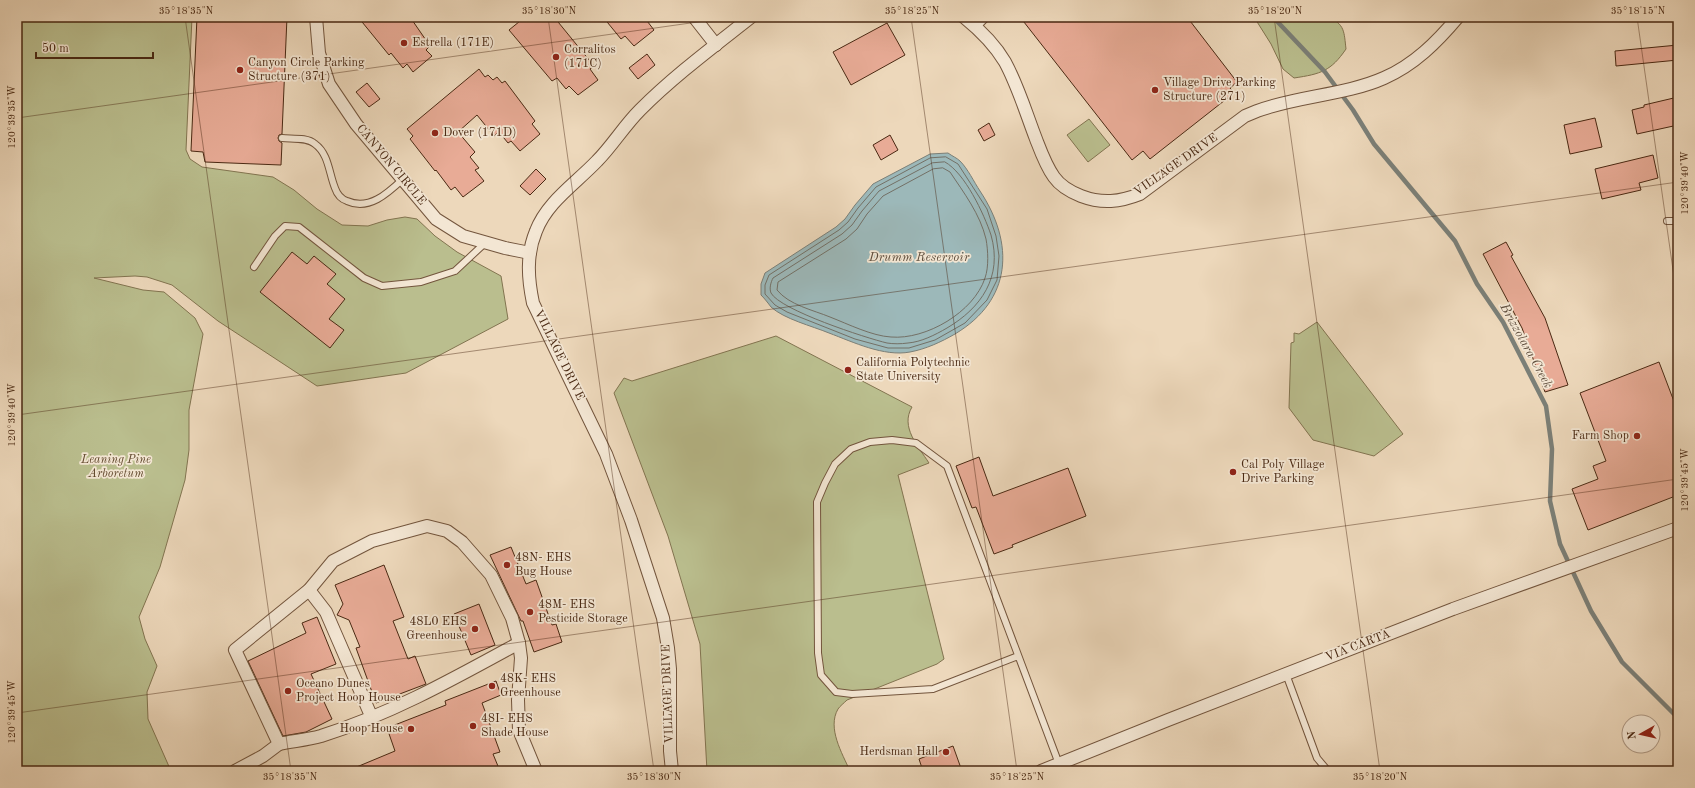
<svg xmlns="http://www.w3.org/2000/svg" width="1695" height="788" font-family="'Old Standard TT',serif">
	<rect width="100%" height="100%" fill="#edd8bb"/>
	<filter id="stains"><feTurbulence type="fractalNoise" baseFrequency=".005" numOctaves="4"/><feColorMatrix values="0 0 0 0 .2 0 0 0 0 .09 0 0 0 0 .02 0 0 0 .5 -.17"/></filter>
	<radialGradient id="worn" r=".72"><stop offset=".6" stop-color="#630" stop-opacity="0"/><stop offset="1" stop-color="#630" stop-opacity=".3"/></radialGradient>
	<g fill="#babe8e" stroke="#827450">
		<path d="M17 17H192L186 150 190 159 202 167 273 177 294 190 317 209 342 225 368 226 387 220 405 217 417 219 435 236 457 252 501 276 508 319 406 373 317 386 218 321 172 285 147 277 135 276 94 278 143 290 164 292 195 318 203 334 189 410V450L185 480 160 567 139 617 145 639 157 666 147 692 148 719 171 771H17Z"/>
		<path d="M1254 17H1328C1345 24 1344 32 1346 49 1331 71 1321 74 1294 78L1283 69 1271 44Z"/>
		<path d="M1089 119 1110 145 1088 162 1067 135Z"/>
		<path d="M1317 322 1403 434 1374 456 1313 440 1289 408 1291 343 1294 342V333L1299 334Z"/>
		<path d="M776 336 912 407C900 427 918 446 929 463L898 475 944 659 937 664 847 700C844 703 840 706 838 709 827 728 842 753 850 771H707L700 644 668 536 614 393 624 378 632 381Z"/>
	</g>
	<path fill="#9cb8b9" stroke="#7b7f77" d="M948 153C952 156 957 158 960 161 968 169 974 182 980 191 1015 244 1012 300 955 334 941 342 926 349 910 352 884 357 853 342 829 333 812 326 784 319 771 307 768 303 765 299 761 295V284L765 273 836 227 845 219 855 205 873 184 930 154Z"/>
	<g fill="none" stroke-linecap="round" stroke-linejoin="round">
		<g stroke="#737066" stroke-width="1">
			<path d="M946 157 958 164 987 209 996 236 999 256 997 280 987 300 965 323 935 340 909 348H888L855 339 787 312 775 305 765 294V285L769 275 839 230 848 222 858 208 876 187 930 158Z"/>
			<path d="M945 162C965 173 984 214 991 235 1003 277 981 308 947 328 935 335 921 342 908 343 901 344 893 344 887 343 866 338 780 310 771 293 769 288 771 282 773 278L842 234 852 225 862 211 879 191 932 163Z"/>
			<path d="M943 168 950 172C964 193 980 214 986 239 988 250 989 267 985 278 974 312 926 340 891 337 872 336 848 324 830 317 813 310 789 305 777 290L778 282 846 239 857 229 867 214 883 196 933 169Z"/>
		</g>
		<path stroke="#7b7f77" stroke-width="4.5" d="M1273 17 1325 72 1353 110 1374 144 1455 241 1477 284 1503 322 1546 406 1552 449 1550 501 1560 544 1591 611 1622 662 1678 718"/>
	</g>
	<g fill="#e8ab96" stroke="#4a2913">
		<path d="M197 17H287L282 134 279 135 278 138 279 141 282 143 281 165 205 162 203 152 191 151Z"/>
		<path d="M358 17H410L430 46 426 50 432 56 413 72 407 64 403 68 391 53 389 55Z"/>
		<path d="M525 17H554L594 66 590 69 598 80 578 95 569 86 566 89 557 78 552 81 509 30Z"/>
		<path d="M603 17H644L654 30 634 46 625 36 621 39Z"/>
		<path d="M1020 17H1187L1237 82 1230 88 1234 93 1150 159 1143 151 1132 160Z"/>
		<path d="M887 23 905 55 851 85 833 52Z"/>
		<path d="M1678 45V60L1616 66 1615 51Z"/>
		<path d="M647 54 655 65 638 79 629 68Z"/>
		<path d="M479 69 485 77 488 75 493 80 497 77 502 83 505 81 535 121 532 124 540 134 520 151 511 141 508 143 499 132 494 136 477 115 458 132 475 152 470 157 479 168 475 170 484 181 463 197 455 187 451 190 436 170 435 171 410 139 413 136 407 129Z"/>
		<path d="M367 83 380 99 369 107 356 92Z"/>
		<path d="M1678 97V125L1637 134 1632 110 1644 107V105Z"/>
		<path d="M1595 118 1602 147 1570 154 1564 125Z"/>
		<path d="M989 123 995 135 984 141 978 130Z"/>
		<path d="M890 135 898 150 881 160 873 145Z"/>
		<path d="M1653 155 1658 178 1639 183 1641 190 1602 199 1595 169Z"/>
		<path d="M536 169 546 179 530 195 520 186Z"/>
		<path d="M1506 242 1513 255 1511 256 1545 318 1568 385 1545 392 1522 328 1483 254Z"/>
		<path d="M292 252 307 264 314 256 336 274 327 284 345 299 329 319 344 330 330 348 260 292Z"/>
		<path d="M1659 362 1678 412V495L1588 530 1572 489 1598 479 1593 466 1606 461 1580 393Z"/>
		<path d="M979 457 993 496 1068 468 1086 516 1012 545 1013 547 994 554 976 507 972 508 956 466Z"/>
		<path d="M511 547 526 584 536 580 552 625 556 624 562 642 534 652 523 621H521L490 555Z"/>
		<path d="M384 565 404 617 393 621 408 659 415 656 426 684 376 703 356 648 360 647 349 620 337 615 343 604 335 585Z"/>
		<path d="M479 604 495 645 471 655 454 614Z"/>
		<path d="M317 617 336 664 311 674 332 719 306 732 283 736 248 661 306 633 302 623Z"/>
		<path d="M496 681 501 695 482 703 500 752 493 754 500 771H347L395 751 387 728 446 705 445 701Z"/>
		<path d="M953 746 962 771H923L919 759Z"/>
	</g>
	<g fill="none" stroke-linecap="round" stroke-linejoin="round">
		<defs>
			<g id="service">
				<path d="M977 27 987 17"/>
				<path d="M282 138C292 139 307 137 315 144 329 154 329 174 335 188 337 194 341 199 347 201 369 211 388 193 403 179"/>
				<path d="M1667 221H1678"/>
				<path d="M254 267 275 236 285 226 299 227 364 278 382 286 421 282 455 271 485 243"/>
				<path d="M1018 656 933 689 852 694 836 692 821 675 818 653 817 502 825 483 835 464 851 449 870 442 892 440 916 443 947 466 1059 764"/>
				<path d="M1286 674 1317 758 1328 771"/>
			</g>
			<g id="minor">
				<path d="M316 17 319 53 329 84 356 124 436 219 463 236 505 248 530 253"/>
				<path d="M694 17 716 45"/>
				<path d="M964 17C980 30 995 45 1005 62 1018 86 1026 113 1036 139 1041 152 1046 166 1054 177 1061 187 1071 192 1081 196 1102 204 1120 202 1140 194L1245 116 1257 111C1296 96 1346 95 1384 78 1414 65 1437 42 1458 17"/>
				<path d="M309 590 326 612 372 718"/>
				<path d="M279 744C293 741 307 740 321 736 391 714 455 678 519 643"/>
				<path d="M235 771 263 756 279 744 235 650 309 590 333 561 372 541 427 526 447 531 462 542 491 575 512 618 519 643 521 658 518 700 519 730 536 771"/>
				<path d="M672 771 670 751V669L668 648 663 618 631 520 606 454 533 303C528 279 526 255 536 231 547 202 575 184 597 161 612 146 624 126 640 110 674 76 713 47 751 17"/>
				<path d="M1041 771 1168 720 1453 609 1678 528"/>
			</g>
		</defs>
		<use href="#service" stroke="#73553d" stroke-width="8"/>
		<use href="#minor" stroke="#73553d" stroke-width="14"/>
		<use href="#service" stroke="#f3e6d3" stroke-width="6"/>
		<use href="#minor" stroke="#f3e6d3" stroke-width="12"/>
	</g>
	<path fill="none" stroke="#4a2913" stroke-width="1" stroke-opacity="0.45" d="M185 17 291 771M548 17 654 771M911 17 1017 771M1274 17 1380 771M1637 17 1678 305M17 118 733 17M17 415 1678 182M17 713 1678 479"/>
	<g fill="#8f2418" stroke="#f3e6d3" stroke-width="1.5">
		<circle cx="404" cy="43" r="4"/>
		<circle cx="556" cy="57" r="4"/>
		<circle cx="240" cy="70" r="4"/>
		<circle cx="1155" cy="90" r="4"/>
		<circle cx="435" cy="133" r="4"/>
		<circle cx="848" cy="370" r="4"/>
		<circle cx="1637" cy="436" r="4"/>
		<circle cx="1233" cy="472" r="4"/>
		<circle cx="507" cy="565" r="4"/>
		<circle cx="530" cy="612" r="4"/>
		<circle cx="475" cy="629" r="4"/>
		<circle cx="492" cy="686" r="4"/>
		<circle cx="288" cy="691" r="4"/>
		<circle cx="473" cy="726" r="4"/>
		<circle cx="411" cy="729" r="4"/>
		<circle cx="946" cy="752" r="4"/>
	</g>
	<g text-anchor="middle" dominant-baseline="central" stroke-width="3.5" stroke-linejoin="round" paint-order="stroke">
		<g font-size="12" fill="#4a2913" stroke="#f3e6d3" text-anchor="start">
			<text x="412" y="43">Estrella (171E)</text>
			<text x="564" y="50">Corralitos<tspan x="564" dy="14">(171C)</tspan></text>
			<text x="248" y="63">Canyon Circle Parking<tspan x="248" dy="14">Structure (371)</tspan></text>
			<text x="1163" y="83">Village Drive Parking<tspan x="1163" dy="14">Structure (271)</tspan></text>
			<text x="443" y="133">Dover (171D)</text>
			<text x="856" y="363">California Polytechnic<tspan x="856" dy="14">State University</tspan></text>
			<text x="1629" y="436" text-anchor="end">Farm Shop</text>
			<text x="1241" y="465">Cal Poly Village<tspan x="1241" dy="14">Drive Parking</tspan></text>
			<text x="515" y="558">48N- EHS<tspan x="515" dy="14">Bug House</tspan></text>
			<text x="538" y="605">48M- EHS<tspan x="538" dy="14">Pesticide Storage</tspan></text>
			<text x="467" y="622" text-anchor="end">48L0 EHS<tspan x="467" dy="14">Greenhouse</tspan></text>
			<text x="500" y="679">48K- EHS<tspan x="500" dy="14">Greenhouse</tspan></text>
			<text x="296" y="684">Oceano Dunes<tspan x="296" dy="14">Project Hoop House</tspan></text>
			<text x="481" y="719">48I- EHS<tspan x="481" dy="14">Shade House</tspan></text>
			<text x="403" y="729" text-anchor="end">Hoop House</text>
			<text x="938" y="752" text-anchor="end">Herdsman Hall</text>
		</g>
		<g font-size="12" fill="#4a2913" stroke="#f3e6d3">
			<text transform="translate(391 165) rotate(50)">CANYON CIRCLE</text>
			<text transform="translate(1176 165) rotate(-35)">VILLAGE DRIVE</text>
			<text transform="translate(559 355) rotate(64)">VILLAGE DRIVE</text>
			<text transform="translate(1358 646) rotate(-21)">VIA CARTA</text>
			<text transform="translate(668 694) rotate(-92)">VILLAGE DRIVE</text>
		</g>
		<g font-size="12" font-style="italic" fill="#60472c" stroke="#f3e6d3">
			<text x="116" y="460">Leaning Pine<tspan x="116" dy="14">Arboretum</tspan></text>
		</g>
		<g font-size="13" font-style="italic" fill="#5e4d3c" stroke="#f3e6d3">
			<text x="919" y="257">Drumm Reservoir</text>
			<text transform="translate(1526 346) rotate(61)">Brizzolara Creek</text>
		</g>
	</g>
	<rect width="1695" height="788" fill="none" stroke="#edd8bb" stroke-width="44"/>
	<g transform="translate(1641 734) rotate(262)"><circle r="19" fill="#f3e6d3" stroke="#af9a86"/>
	<path d="M0-3L7 15L0 10L-7 15Z" fill="#8f2418"/>
	<text y="-6" font-size="11" font-weight="bold" text-anchor="middle" fill="#4a2913">N</text>
	</g>
	<path d="M36 52v6h117v-6" fill="none" stroke="#4a2913" stroke-width="2"/>
	<text x="42" y="52" font-size="12" fill="#4a2913" stroke="#f3e6d3" stroke-width="3" paint-order="stroke">50 m</text>
	<rect x="22" y="22" width="1651" height="744" fill="none" stroke="#4a2913" stroke-width="1.5"/>
	<g font-size="10" text-anchor="middle" fill="#4a2913">
		<text x="186" y="14">35°18'35"N</text>
		<text x="549" y="14">35°18'30"N</text>
		<text x="912" y="14">35°18'25"N</text>
		<text x="1275" y="14">35°18'20"N</text>
		<text x="1638" y="14">35°18'15"N</text>
		<text transform="translate(11 117) rotate(-90)" y="4">120°39'35"W</text>
		<text transform="translate(1684 183) rotate(-90)" y="4">120°39'40"W</text>
		<text transform="translate(11 415) rotate(-90)" y="4">120°39'40"W</text>
		<text transform="translate(1684 480) rotate(-90)" y="4">120°39'45"W</text>
		<text transform="translate(11 712) rotate(-90)" y="4">120°39'45"W</text>
		<text x="290" y="780">35°18'35"N</text>
		<text x="654" y="780">35°18'30"N</text>
		<text x="1017" y="780">35°18'25"N</text>
		<text x="1380" y="780">35°18'20"N</text>
	</g>
	<rect width="100%" height="100%" filter="url(#stains)"/>
	<rect width="100%" height="100%" fill="url(#worn)"/>
</svg>
